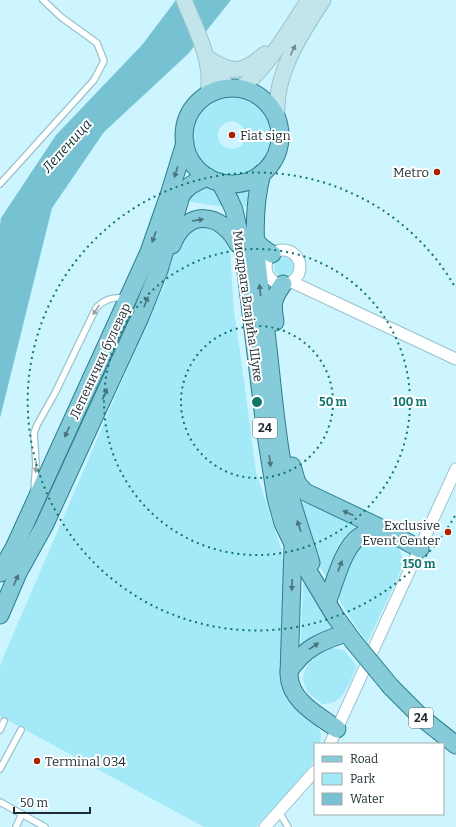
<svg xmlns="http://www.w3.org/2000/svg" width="456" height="827" font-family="Bitter,serif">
	<rect width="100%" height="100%" fill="#ccf5ff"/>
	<g fill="#a3e9f8" fill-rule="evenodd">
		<path d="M228 95C249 96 268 106 272 128 274 142 270 155 261 165 255 171 247 174 240 176 187 186 168 107 228 95ZM233 121C246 125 249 136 241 146 218 159 207 123 233 121Z"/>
		<path d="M209 185 214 187 225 207 186 201 194 189Z"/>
		<path d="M253 187 250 206 239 207 233 191Z"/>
		<path d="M209 225 211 230 224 238 230 249 234 311 241 359 256 472 281 548 285 571 281 676C284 697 303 713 318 727L321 734 320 744H315C315 748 316 753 315 757 312 771 268 814 256 827H204L0 716V665L153 309 164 287 177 242 184 232Z"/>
		<circle cx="284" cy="267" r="10"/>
		<path d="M304 502 360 527C337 535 333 557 327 578L318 564 300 504Z"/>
		<path d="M374 538C392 539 403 547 403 566L367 643 341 603 339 597V591L357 545Z"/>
		<path d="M303 584H305L335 630 317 634 301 645V634Z"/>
		<path d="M331 648 344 650 357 666C349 682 344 706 322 704 317 699 309 695 306 689 296 671 315 654 331 648Z"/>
	</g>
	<path fill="#76c2d3" d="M176 0H231L188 54 104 132 52 208 0 418V225L1 218 56 135 142 45Z"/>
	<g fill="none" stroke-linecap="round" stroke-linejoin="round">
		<defs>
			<g id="lane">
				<path d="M0 184 94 80 104 61 97 43 61 17 43 0"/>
				<path d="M34 490 36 464 34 433 37 425 55 393 96 308C106 298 112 298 126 297"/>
				<path d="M0 730 4 721"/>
				<path d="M0 769 21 730"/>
				<path d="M0 802 45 827"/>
				<path d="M279 812 288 827"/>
				<path d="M16 827 22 814"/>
			</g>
			<g id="street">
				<circle cx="283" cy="267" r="17"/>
				<path d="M292 282 456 359"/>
				<path d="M330 744 456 469"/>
				<path d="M265 827 315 771"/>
			</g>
			<g id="secondary">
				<path d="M184 0C196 30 214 62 208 94"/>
				<path d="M206 57C232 74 242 74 265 54"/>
				<path d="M209 61 222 80 229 88"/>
				<path d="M240 88C267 70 290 27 309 0"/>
				<path d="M277 117C274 74 300 35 323 0"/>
			</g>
			<g id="primary">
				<circle cx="232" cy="136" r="48"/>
				<path d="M262 173C248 225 259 280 266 332 272 378 275 428 284 473 291 504 302 533 311 563"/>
				<path d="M220 182 230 201 234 210 244 255 266 435 276 498 283 523 299 556 335 616 353 641"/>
				<path d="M254 238C259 246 264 250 272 254"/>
				<path d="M172 245C187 208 221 212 238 244"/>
				<path d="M275 322C272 303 272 300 283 284"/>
				<path d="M292 466 297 483 305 492 383 529 420 549"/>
				<path d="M293 547 289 675C290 701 318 715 337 729"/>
				<path d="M0 573 14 548 149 252 169 195 185 143"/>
				<path d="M327 603C334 585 343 547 359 537 366 532 375 530 383 529"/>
				<path d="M0 615 18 573 44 526 140 317 159 270 181 196C186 186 197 181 208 177"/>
				<path d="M289 671C305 648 320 641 347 633"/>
				<path d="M391 687 422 718 456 745"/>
			</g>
		</defs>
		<use href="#lane" stroke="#9bc3cc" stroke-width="8"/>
		<use href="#street" stroke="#9bc3cc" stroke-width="13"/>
		<use href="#secondary" stroke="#9bc3cc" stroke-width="17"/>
		<use href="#primary" stroke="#2b7d8d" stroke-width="19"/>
		<use href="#lane" stroke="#fff" stroke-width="5.5"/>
		<use href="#street" stroke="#fff" stroke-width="11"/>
		<use href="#secondary" stroke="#c2e5ec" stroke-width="15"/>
		<use href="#primary" stroke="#85cbd9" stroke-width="17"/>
		<defs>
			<path id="primary-bridge" d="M353 641 391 687"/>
		</defs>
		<use href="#primary-bridge" stroke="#2b7d8d" stroke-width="19" stroke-linecap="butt"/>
		<use href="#primary-bridge" stroke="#85cbd9" stroke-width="17"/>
	</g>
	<defs><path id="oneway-solid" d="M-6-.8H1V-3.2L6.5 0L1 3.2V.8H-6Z"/></defs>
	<use fill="#6f888e" href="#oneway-solid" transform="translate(293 50) rotate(-64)"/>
	<g fill="#4b747c">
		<use href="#oneway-solid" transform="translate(176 172) rotate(107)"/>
		<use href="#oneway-solid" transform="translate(198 220) rotate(-9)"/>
		<use href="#oneway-solid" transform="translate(154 237) rotate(109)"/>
		<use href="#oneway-solid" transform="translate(260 290) rotate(-96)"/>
		<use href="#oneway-solid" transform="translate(146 302) rotate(-68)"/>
		<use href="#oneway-solid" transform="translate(105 394) rotate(-65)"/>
		<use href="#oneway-solid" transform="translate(67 432) rotate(114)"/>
		<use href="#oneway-solid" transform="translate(270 461) rotate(82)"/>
		<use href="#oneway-solid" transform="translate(348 513) rotate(-155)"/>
		<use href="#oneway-solid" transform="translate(299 526) rotate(-108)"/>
		<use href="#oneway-solid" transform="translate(340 566) rotate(-69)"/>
		<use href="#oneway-solid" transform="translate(16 580) rotate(-66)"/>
		<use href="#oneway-solid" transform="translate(292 585) rotate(92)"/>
		<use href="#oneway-solid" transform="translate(314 646) rotate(-33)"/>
	</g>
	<g fill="#99a0a2">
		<use href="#oneway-solid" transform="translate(96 310) rotate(123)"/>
		<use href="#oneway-solid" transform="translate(36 467) rotate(93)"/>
	</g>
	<g fill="none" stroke="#0f766e" stroke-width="2" stroke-dasharray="2 4">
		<circle cx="257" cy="402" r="76"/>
		<circle cx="257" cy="402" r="153"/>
		<path d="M455 516A229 229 0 1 1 455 287"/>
	</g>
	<g fill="#ad2000" stroke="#fff" stroke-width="1.5">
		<circle cx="232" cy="135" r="4"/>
		<circle cx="437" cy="172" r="4"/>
		<circle cx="448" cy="532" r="4"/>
		<circle cx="37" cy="761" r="4"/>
	</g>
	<g text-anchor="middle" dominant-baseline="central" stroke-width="4" stroke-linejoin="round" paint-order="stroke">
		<g fill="#fff" stroke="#606b6e" stroke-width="1">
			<rect x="253" y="418" width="24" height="20" rx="3"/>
			<rect x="409" y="708" width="24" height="20" rx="3"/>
		</g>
		<g font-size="12" font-weight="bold" fill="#1c2c30">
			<text x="265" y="428">24</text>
			<text x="421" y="718">24</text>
		</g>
		<g font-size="13" fill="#1c2c30" stroke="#fff" text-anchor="start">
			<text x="240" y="135">Fiat sign</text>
			<text x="429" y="172" text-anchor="end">Metro</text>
			<text x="440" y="525" text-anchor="end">Exclusive<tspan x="440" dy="15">Event Center</tspan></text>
			<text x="45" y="761">Terminal 034</text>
		</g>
		<g font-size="13" fill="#1c2c30" stroke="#fff">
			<text transform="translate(248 306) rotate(82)">Миодрага Влајића Шуке</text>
			<text transform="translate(100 361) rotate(-65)">Лепенички булевар</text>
		</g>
		<g font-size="14" font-style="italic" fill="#092f37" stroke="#fff">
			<text transform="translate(67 146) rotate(-48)">Лепеница</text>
		</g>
	</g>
	<circle cx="257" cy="402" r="6" fill="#0f766e" stroke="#fff" stroke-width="2"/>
	<g font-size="12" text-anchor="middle" font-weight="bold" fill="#0f766e" stroke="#fff" stroke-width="4" stroke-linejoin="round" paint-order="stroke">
		<text x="333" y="406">50 m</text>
		<text x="410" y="406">100 m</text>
		<text x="419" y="568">150 m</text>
	</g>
	<rect x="314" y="743" width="130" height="72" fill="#ffffff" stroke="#a4abac"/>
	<rect x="322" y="756" width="20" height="6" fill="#85cbd9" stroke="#a4abac"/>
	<text x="350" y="763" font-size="12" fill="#1c2c30">Road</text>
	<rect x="322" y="773" width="20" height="12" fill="#a3e9f8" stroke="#a4abac"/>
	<text x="350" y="783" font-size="12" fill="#1c2c30">Park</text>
	<rect x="322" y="793" width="20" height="12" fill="#76c2d3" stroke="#a4abac"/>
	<text x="350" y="803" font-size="12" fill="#1c2c30">Water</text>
	<path d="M14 807v6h76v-6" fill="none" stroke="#1c2c30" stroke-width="2"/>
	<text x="20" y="807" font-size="12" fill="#1c2c30" stroke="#ffffff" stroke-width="3" paint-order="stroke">50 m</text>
</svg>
